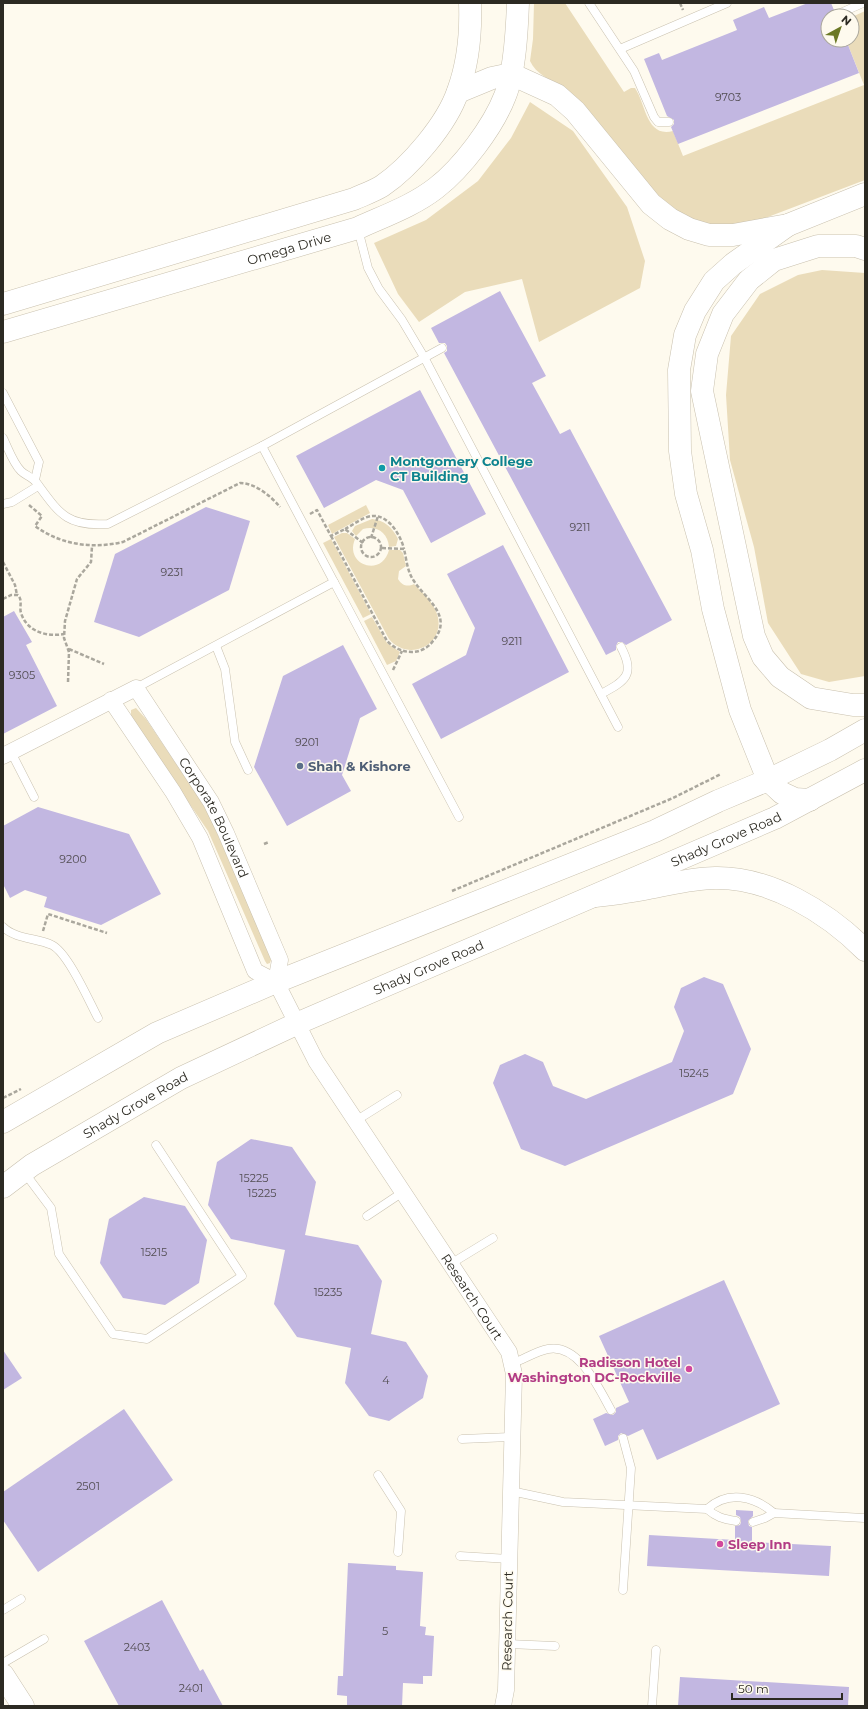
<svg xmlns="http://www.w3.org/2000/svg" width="868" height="1709" font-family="Montserrat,sans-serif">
	<rect width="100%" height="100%" fill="#fefaee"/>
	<g fill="#eadcba">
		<path d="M534 3H565L624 92 631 88H635C646 104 646 138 673 131L683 156 864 85 846 40H852V17L865 11V180L752 223 714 225 703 223 693 219 665 204 561 86C549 79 536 74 530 61L533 39Z"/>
		<path d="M530 102 573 131 627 207 645 261 640 288 539 342 522 279 465 292 419 322 398 294 374 243 426 220 478 181 511 138Z"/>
		<path d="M822 270 865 273V676L829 682 801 674 768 623 754 547 730 460 726 395 731 336 760 294 798 275Z"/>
		<path d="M366 505 370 513 332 534 328 525Z"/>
		<path d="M372 519C384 520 393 528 398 539L396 546 389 547C388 532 376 525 363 529L356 536 352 531 355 526Z"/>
		<path d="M342 533H347L355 539C344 565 382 578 389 550H400L403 553 406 566 399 571 398 579C402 586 408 587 414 584 423 593 433 602 437 614 447 644 409 663 389 639L334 537Z"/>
		<path d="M331 539 371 614 363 618 323 543Z"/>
		<path d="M372 617 387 643 400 652 396 661 387 665 364 621Z"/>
		<path d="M136 708 146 719 207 810 269 952 271 960 270 963 267 964 265 961 208 831 131 718V710Z"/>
	</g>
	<g fill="#c2b7e1">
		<path d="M808 3H831L834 10 831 16H828V40H846L859 73 678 144 671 127 674 124V120L667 116 644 59 659 53 662 60 737 30 733 20 764 7 769 18Z"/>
		<path d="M500 291 546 376 532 383 560 434 570 429 672 620 626 645 622 642H618L616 646V650L606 655 444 353 447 351V346L445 343H439L431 328Z"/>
		<path d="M420 390 486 514 431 543 403 490 376 480 324 508 296 456Z"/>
		<path d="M206 507 250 521 229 590 139 637 94 622 115 554Z"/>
		<path d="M503 545 569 672 441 739 412 684 466 655 475 628 447 574Z"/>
		<path d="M14 611 32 642 26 645 57 706 3 734V617Z"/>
		<path d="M343 645 377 709 360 718 342 775 351 791 287 826 254 767 283 676Z"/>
		<path d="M38 807 129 834 161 894 101 925 44 907 47 897 25 890 10 898 3 884V826Z"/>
		<path d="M704 977 723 984 751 1049 733 1094 565 1166 521 1149 493 1083 500 1065 525 1054 543 1062 553 1086 586 1099 672 1062 684 1031 674 1007 681 988Z"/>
		<path d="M251 1139 292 1147 316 1182 305 1235 358 1245 382 1281 371 1334 406 1342 428 1376 423 1398 389 1421 369 1416 345 1383 351 1348 297 1337 274 1304 285 1250 231 1239 208 1205 217 1162Z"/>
		<path d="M144 1197 185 1206 207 1240 199 1283 165 1305 123 1298 100 1263 109 1219Z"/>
		<path d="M724 1280 780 1404 657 1460 643 1429 628 1436 621 1433 618 1436V1440L605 1446 593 1419 606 1413 613 1415 616 1412V1408L629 1402 599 1336Z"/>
		<path d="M3 1350 22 1378 3 1390Z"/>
		<path d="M124 1409 173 1480 38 1572 3 1520V1492Z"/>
		<path d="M736 1510 753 1511V1516L748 1521 749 1526 752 1527V1542L831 1546 829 1576 647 1566 649 1535 735 1540V1526L740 1525 741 1522 740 1517 736 1515Z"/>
		<path d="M348 1563 396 1566V1570L423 1572 420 1626 426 1627 425 1635 434 1636 432 1676H423V1684L403 1683 402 1706H347V1696L337 1695 338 1676H343Z"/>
		<path d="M162 1600 200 1671 203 1669 223 1706H119L84 1641Z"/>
		<path d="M680 1677 849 1687 848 1706H678Z"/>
	</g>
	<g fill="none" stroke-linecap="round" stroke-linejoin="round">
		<defs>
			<g id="lane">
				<path d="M589 3 634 71 654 117 658 122H669"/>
				<path d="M836 15 863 3"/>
				<path d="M620 49 727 3"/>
				<path d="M358 229 368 268 379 289 402 320 424 357 618 727"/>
				<path d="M3 393 39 462 35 480"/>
				<path d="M3 438C8 448 13 463 21 471 25 475 32 477 36 482 59 513 66 527 108 524L262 446 442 348"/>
				<path d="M262 446 334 582"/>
				<path d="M3 504 12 502 38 486"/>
				<path d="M216 646 225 669 235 742 248 770"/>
				<path d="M136 688 334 582 459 817"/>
				<path d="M601 694C625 681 636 675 621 647"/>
				<path d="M11 752 34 797"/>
				<path d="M3 927C15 939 37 938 52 945 68 953 89 1001 98 1018"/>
				<path d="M357 1120 397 1095"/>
				<path d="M24 1172 51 1208 59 1254 113 1334 147 1339 242 1276 156 1145"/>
				<path d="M367 1216 403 1192"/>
				<path d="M452 1263 493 1238"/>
				<path d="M513 1363C524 1359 537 1351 548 1349 579 1343 599 1389 611 1410"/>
				<path d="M623 1438 631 1468 623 1590"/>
				<path d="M462 1439 513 1437"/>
				<path d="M378 1475 401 1511 398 1552"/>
				<path d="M511 1491 563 1502 707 1509C716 1517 723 1519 736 1521"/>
				<path d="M707 1509C728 1490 754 1496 774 1513"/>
				<path d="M753 1522 765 1518 774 1513 864 1518"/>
				<path d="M460 1556 509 1559"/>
				<path d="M3 1610 21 1599"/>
				<path d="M507 1644 555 1646"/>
				<path d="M3 1663 44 1639"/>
				<path d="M652 1706 656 1650"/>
			</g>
			<g id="street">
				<path d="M111 700 173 792 200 838 255 971 276 982"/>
				<path id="s1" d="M3 756 136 688 211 802 226 833 280 960 276 982 316 1061 509 1352 514 1374 506 1690 503 1706"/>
			</g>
			<g id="secondary">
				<path d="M3 304 354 199C363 195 374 191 382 186 410 167 447 124 458 91 468 64 471 31 470 3"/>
				<path id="s2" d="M3 332 358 228C384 216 413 206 436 188 462 168 493 127 505 96 515 72 517 29 518 3"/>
				<path d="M3 1675 23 1706"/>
			</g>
			<g id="primary">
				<path d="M3 1122 157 1033 276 982 655 831 718 801 768 780 830 750 865 730"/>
				<path id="s3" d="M3 1187 32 1165 181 1078 296 1024 775 818 865 770"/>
			</g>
			<g id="highway">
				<path d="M458 92 492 78 511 74 557 95 575 111 651 204 670 219 689 229 709 235H733L788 225 865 194"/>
				<path d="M788 225 733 264 714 281 695 311 685 335 679 370 680 451 686 494 702 550 713 609 740 710 768 780 782 793 795 799 810 800"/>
				<path d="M865 249 856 246H818L774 260 749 280 723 314 707 354 702 391 754 636 763 657 780 677 811 698 853 705H865"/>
				<path d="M595 896C613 894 631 892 649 888 671 884 693 878 715 878 770 877 827 912 865 950"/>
			</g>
		</defs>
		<use href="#lane" stroke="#c9c1af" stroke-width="9"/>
		<use href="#street" stroke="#c9c1af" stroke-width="17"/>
		<use href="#secondary" stroke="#c9c1af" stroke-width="23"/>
		<use href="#primary" stroke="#c9c1af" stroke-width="23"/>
		<use href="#highway" stroke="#c9c1af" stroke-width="23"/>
		<g stroke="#aaa79d" stroke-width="2.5" stroke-dasharray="4 2" stroke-linecap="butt">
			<path d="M680 3 683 10"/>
			<path d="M29 505 42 516 35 526C61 545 92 549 123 542L240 483C255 483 271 496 280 507"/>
			<path d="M310 514 317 510 331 536 345 529 363 543"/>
			<path d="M345 529C353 525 364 516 373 516 389 515 401 536 404 549"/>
			<path d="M331 536 387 641C394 648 402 652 412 652 420 652 428 648 433 641 456 614 421 597 411 576 407 568 406 557 404 549L380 548"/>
			<circle cx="371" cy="547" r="10"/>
			<path d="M371 538 378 516"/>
			<path d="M3 562 15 585 17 595"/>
			<path d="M3 599 11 595H18C23 601 19 606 21 613 27 632 47 637 64 634"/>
			<path d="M69 649 104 664"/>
			<path d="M393 670 402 651"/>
			<path d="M68 682 69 652 64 638 65 621 77 579 91 562 92 546"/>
			<path d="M264 844 269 842"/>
			<path d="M452 891 673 798 721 774"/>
			<path d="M43 931 48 914 107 933"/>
			<path d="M3 1098 21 1089"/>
		</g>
		<use href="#lane" stroke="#fff" stroke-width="8"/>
		<use href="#street" stroke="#fff" stroke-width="16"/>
		<use href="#secondary" stroke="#fff" stroke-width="22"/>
		<use href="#primary" stroke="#fff" stroke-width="22"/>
		<use href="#highway" stroke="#fff" stroke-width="22"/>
	</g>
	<circle fill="#0f9aa8" stroke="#fefaee" stroke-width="1.5" cx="382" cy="468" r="4"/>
	<circle fill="#5c6f8a" stroke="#fefaee" stroke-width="1.5" cx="300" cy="766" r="4"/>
	<g fill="#d1479c" stroke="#fefaee" stroke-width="1.5">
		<circle cx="689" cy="1369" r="4"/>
		<circle cx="720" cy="1544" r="4"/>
	</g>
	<g text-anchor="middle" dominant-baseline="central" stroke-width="3" stroke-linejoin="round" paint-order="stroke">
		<g font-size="11" fill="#524d52">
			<text x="728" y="97">9703</text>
			<text x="580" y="527">9211</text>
			<text x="172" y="572">9231</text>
			<text x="512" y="641">9211</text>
			<text x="22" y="675">9305</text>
			<text x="307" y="742">9201</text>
			<text x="73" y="859">9200</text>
			<text x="694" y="1073">15245</text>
			<text x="254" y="1178">15225</text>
			<text x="262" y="1193">15225</text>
			<text x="154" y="1252">15215</text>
			<text x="328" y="1292">15235</text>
			<text x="386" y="1380">4</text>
			<text x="88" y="1486">2501</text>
			<text x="385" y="1631">5</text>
			<text x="137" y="1647">2403</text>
			<text x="191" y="1688">2401</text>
		</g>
		<g font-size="13" fill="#2c2a22" stroke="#fefaee">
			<text stroke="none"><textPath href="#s2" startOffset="298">Omega Drive</textPath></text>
			<text stroke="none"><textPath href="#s1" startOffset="301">Corporate Boulevard</textPath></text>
			<text stroke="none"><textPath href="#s3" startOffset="804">Shady Grove Road</textPath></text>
			<text stroke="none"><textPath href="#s3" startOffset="480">Shady Grove Road</textPath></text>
			<text stroke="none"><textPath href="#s3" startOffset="156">Shady Grove Road</textPath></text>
			<text stroke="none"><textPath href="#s1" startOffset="852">Research Court</textPath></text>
			<text transform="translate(507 1621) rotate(-89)">Research Court</text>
		</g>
		<g font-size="13" font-weight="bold" fill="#0d838f" stroke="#fefaee" text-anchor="start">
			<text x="390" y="461">Montgomery College<tspan x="390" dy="15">CT Building</tspan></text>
		</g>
		<g font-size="13" font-weight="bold" fill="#4e5e75" stroke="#fefaee" text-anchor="start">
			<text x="308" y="766">Shah &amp; Kishore</text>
		</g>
		<g font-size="13" font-weight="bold" fill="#b23c85" stroke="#fefaee" text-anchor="end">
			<text x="681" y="1362">Radisson Hotel<tspan x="681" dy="15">Washington DC-Rockville</tspan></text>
			<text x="728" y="1544" text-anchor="start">Sleep Inn</text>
		</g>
	</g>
	<rect width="868" height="1709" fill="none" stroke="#2c2a22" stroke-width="8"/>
	<g transform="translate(840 28) rotate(40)"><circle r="19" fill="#fefaee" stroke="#aaa79c"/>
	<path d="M0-3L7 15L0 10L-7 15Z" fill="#6b7824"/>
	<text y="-6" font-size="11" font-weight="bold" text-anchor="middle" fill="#2c2a22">N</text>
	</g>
	<path d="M732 1693v6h110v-6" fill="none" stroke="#2c2a22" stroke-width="2"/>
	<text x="738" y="1693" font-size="12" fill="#2c2a22" stroke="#fefaee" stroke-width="3" paint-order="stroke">50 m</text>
</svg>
